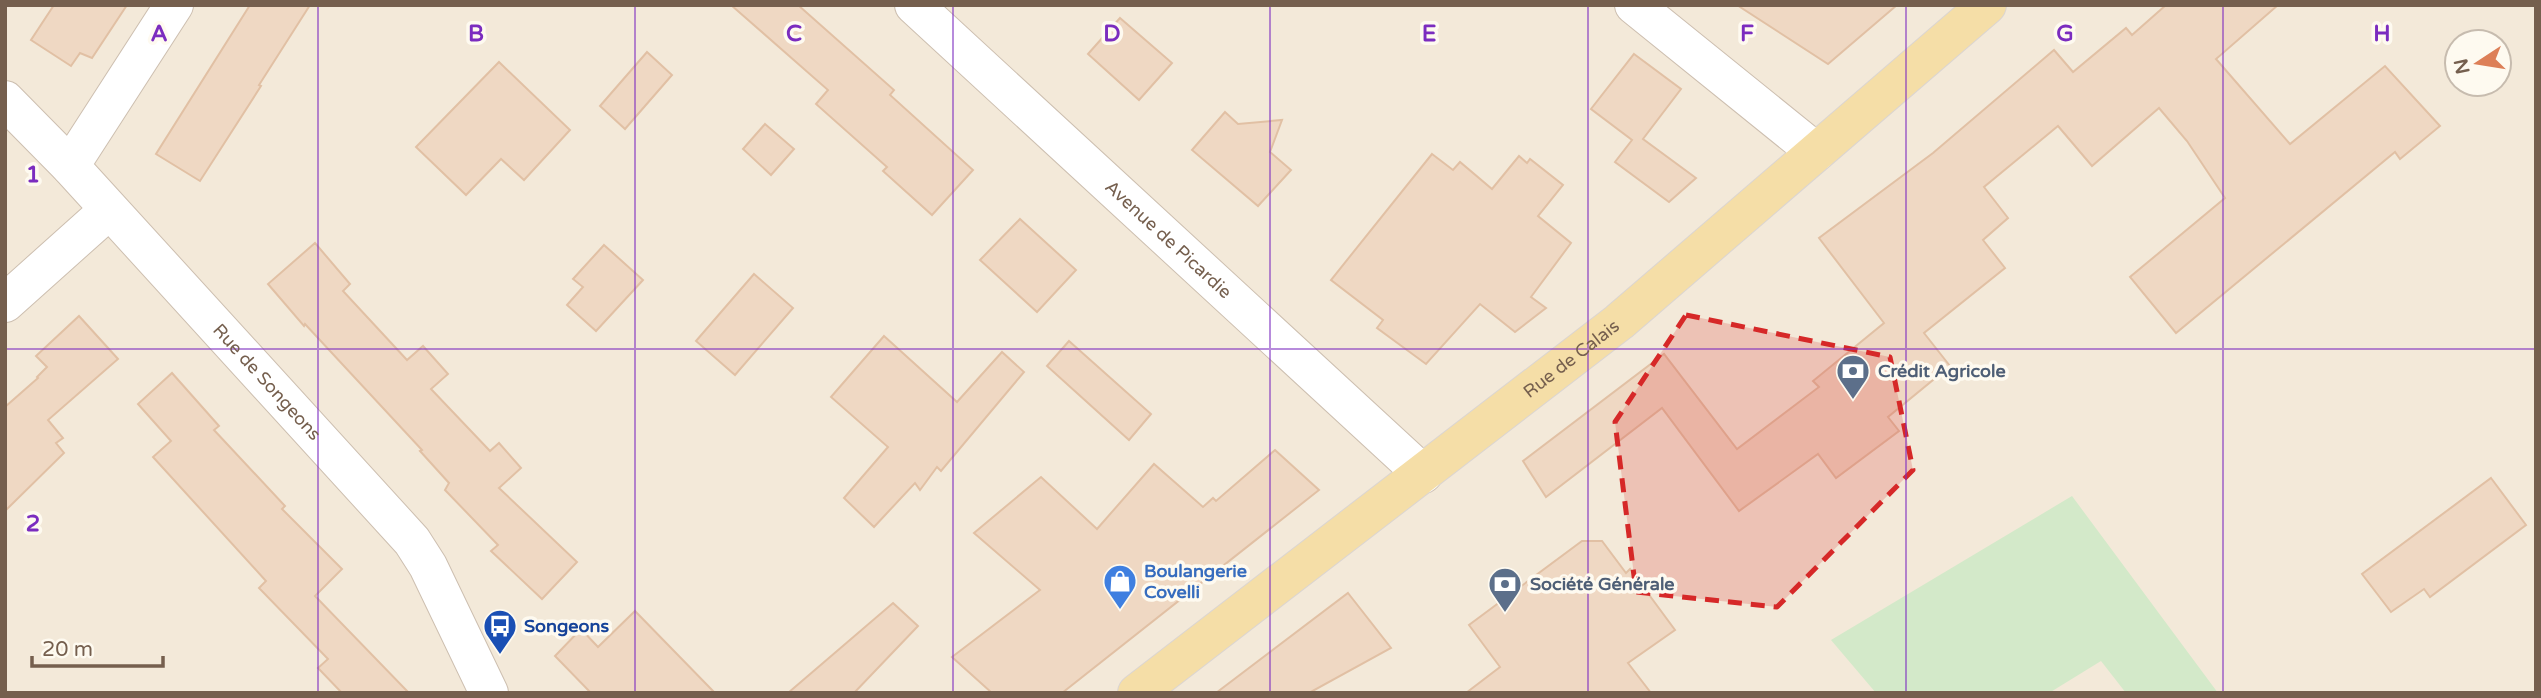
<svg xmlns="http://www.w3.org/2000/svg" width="2541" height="698" font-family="'Varela Round',sans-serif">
	<rect width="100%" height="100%" fill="#fbf6ea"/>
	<path fill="#f3e9d9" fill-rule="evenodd" d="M5 5H2536V693H5ZM2457 42H2499V84H2457Z"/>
	<path fill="#d3e9c9" d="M2072 496 2218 693H2126L2101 661 2049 693H1876L1831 640Z"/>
	<g fill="#efd8c3" stroke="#e1c0a4" stroke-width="2">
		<path d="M54 5H127L92 58 80 53 71 66 31 40Z"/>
		<path d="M250 5H310L259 85 261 86 200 181 156 154Z"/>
		<path d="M731 5H798L894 90 890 95 973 170 932 215 883 171 887 167 816 104 828 90Z"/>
		<path d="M1737 5H1897L1828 64Z"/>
		<path d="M2166 5H2278L2216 59 2290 144 2385 66 2440 126 2400 159 2395 152 2176 333 2130 277 2225 198 2187 141 2159 108 2092 166 2058 126 1984 187 2008 218 1983 240 2005 268 1924 333 1950 366 1888 417 1899 431 1836 478 1818 454 1739 511 1662 408 1546 497 1523 461 1664 354 1737 449 1819 387 1813 381 1884 323 1819 238 1933 153 2054 50 2073 72 2126 28 2132 35Z"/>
		<path d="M1120 18 1172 63 1139 100 1088 54Z"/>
		<path d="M647 52 672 75 625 129 600 106Z"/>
		<path d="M1634 54 1681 89 1643 139 1696 178 1669 202 1615 162 1632 140 1591 109Z"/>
		<path d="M499 62 570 130 524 180 501 159 466 195 416 147Z"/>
		<path d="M1225 112 1238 124 1282 120 1270 152 1291 170 1258 206 1192 150Z"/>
		<path d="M765 124 794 149 771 175 743 149Z"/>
		<path d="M1432 154 1453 170 1460 162 1492 189 1519 156 1527 163 1530 159 1563 185 1538 216 1571 243 1531 297 1546 308 1515 332 1480 304 1426 364 1377 328 1383 320 1331 280Z"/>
		<path d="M1020 219 1076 270 1037 312 980 260Z"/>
		<path d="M315 243 350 284 343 291 407 360 423 346 448 374 431 389 490 451 499 443 521 468 499 488 577 562 542 599 491 551 498 545 445 490 449 483 420 451 422 450 305 324 304 326 268 284Z"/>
		<path d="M604 245 643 280 596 331 567 305 583 287 573 279Z"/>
		<path d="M754 274 793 308 735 375 696 341Z"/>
		<path d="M79 316 118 359 48 420 63 438 56 443 64 453 5 511V407L38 378 37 377 47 367 36 356Z"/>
		<path d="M884 336 957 402 1002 352 1024 372 941 471 937 467 920 490 915 483 874 527 844 498 888 447 831 397Z"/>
		<path d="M1069 341 1151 414 1129 440 1047 366Z"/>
		<path d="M172 373 219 426 214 430 285 506 282 509 342 569 315 596 409 693H342L318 668 328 659 259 588 266 581 153 457 171 441 138 404Z"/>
		<path d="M1275 450 1319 490 1062 693H992L952 657 1040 590 974 533 1041 477 1097 529 1154 464 1203 507 1213 498 1216 501Z"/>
		<path d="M2491 478 2526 525 2430 597 2424 589 2391 612 2362 574Z"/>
		<path d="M1582 541H1602L1626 573 1630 569 1675 630 1628 663 1651 693H1466L1500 667 1469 625Z"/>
		<path d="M1348 593 1391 648 1309 693H1216Z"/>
		<path d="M893 603 918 626 854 693H788Z"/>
		<path d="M635 611 715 693H591L555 656 581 629 598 647Z"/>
	</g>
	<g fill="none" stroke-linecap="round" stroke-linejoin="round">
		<defs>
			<g id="minor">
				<path id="s1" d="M914 5 1423 474"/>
				<path d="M1634 5 1816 152"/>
				<path id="s2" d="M5 100 70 166 412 541 428 566 489 693"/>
				<path d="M70 166 174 5"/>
				<path d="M5 303 109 210"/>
			</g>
			<g id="major">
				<path id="s3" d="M1137 693 1619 322 1987 5"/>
			</g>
		</defs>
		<use href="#minor" stroke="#cdbfb0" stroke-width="40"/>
		<use href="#major" stroke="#dbd5d1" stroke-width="40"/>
		<use href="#minor" stroke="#fff" stroke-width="38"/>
		<use href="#major" stroke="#f5dea7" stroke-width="38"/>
	</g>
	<path fill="#d62828" fill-opacity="0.2" stroke="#d62828" stroke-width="5" stroke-dasharray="14 9" stroke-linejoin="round" d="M1686 315 1890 357 1913 470 1777 607 1636 592 1615 422Z"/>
	<path fill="none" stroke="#7b2cbf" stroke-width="2" stroke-opacity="0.55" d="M318 5V693M635 5V693M953 5V693M1270 5V693M1588 5V693M1906 5V693M2223 5V693M5 349H2536"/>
	<defs>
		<symbol id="bank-pin" viewBox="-11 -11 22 30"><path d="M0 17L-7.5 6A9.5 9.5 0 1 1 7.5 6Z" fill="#5c6f8a" stroke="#fefaf0"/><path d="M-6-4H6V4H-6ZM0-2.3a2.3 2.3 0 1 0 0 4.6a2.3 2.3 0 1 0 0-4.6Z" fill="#fff"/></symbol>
		<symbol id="shop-pin" viewBox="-11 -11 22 30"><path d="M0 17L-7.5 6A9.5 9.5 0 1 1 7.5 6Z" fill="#3f7fe0" stroke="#fefaf0"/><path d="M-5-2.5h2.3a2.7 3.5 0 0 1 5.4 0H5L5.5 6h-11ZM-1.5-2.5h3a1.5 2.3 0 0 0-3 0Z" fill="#fff"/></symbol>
		<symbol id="bus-pin" viewBox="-11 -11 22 30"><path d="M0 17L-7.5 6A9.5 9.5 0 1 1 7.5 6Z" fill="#1a4fb4" stroke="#fefaf0"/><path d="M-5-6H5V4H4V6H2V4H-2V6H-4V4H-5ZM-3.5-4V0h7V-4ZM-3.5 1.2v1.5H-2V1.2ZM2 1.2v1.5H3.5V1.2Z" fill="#fff"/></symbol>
	</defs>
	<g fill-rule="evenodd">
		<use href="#bank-pin" x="1834" y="352" width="38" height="52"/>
		<use href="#shop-pin" x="1101" y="562" width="38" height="52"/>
		<use href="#bank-pin" x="1486" y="565" width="38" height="52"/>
		<use href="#bus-pin" x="481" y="607" width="38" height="52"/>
	</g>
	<g text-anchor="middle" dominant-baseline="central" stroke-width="7" stroke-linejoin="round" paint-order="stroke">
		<g font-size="18" fill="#755f4e" stroke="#fefaf0">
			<text stroke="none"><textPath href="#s1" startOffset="346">Avenue de Picardie</textPath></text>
			<text stroke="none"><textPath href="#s3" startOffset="548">Rue de Calais</textPath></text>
			<text stroke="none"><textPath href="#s2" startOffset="385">Rue de Songeons</textPath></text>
		</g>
		<g font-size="18" font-weight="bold" fill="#4e5e75" stroke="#fefaf0" text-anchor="start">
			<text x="1878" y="371">Crédit Agricole</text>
			<text x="1530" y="584">Société Générale</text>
		</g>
		<g font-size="18" font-weight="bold" fill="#366cbe" stroke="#fefaf0" text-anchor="start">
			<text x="1144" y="571">Boulangerie<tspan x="1144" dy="21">Covelli</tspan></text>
		</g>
		<g font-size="18" font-weight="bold" fill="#164399" stroke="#fefaf0" text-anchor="start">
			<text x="524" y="626">Songeons</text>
		</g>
	</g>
	<g font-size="23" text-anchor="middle" font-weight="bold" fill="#7b2cbf" stroke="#fefaf0" stroke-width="7" stroke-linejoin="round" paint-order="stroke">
		<text x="159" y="41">A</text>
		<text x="476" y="41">B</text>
		<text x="794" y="41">C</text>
		<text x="1112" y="41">D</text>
		<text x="1429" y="41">E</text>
		<text x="1747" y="41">F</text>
		<text x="2065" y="41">G</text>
		<text x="2382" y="41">H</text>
		<text x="33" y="182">1</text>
		<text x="33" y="531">2</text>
	</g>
	<rect width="2541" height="698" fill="none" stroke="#755f4e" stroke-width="14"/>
	<g transform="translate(2478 63) rotate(258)"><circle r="33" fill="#fefaf0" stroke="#c7bcaf" stroke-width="2"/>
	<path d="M0-5L12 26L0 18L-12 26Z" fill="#dd7f57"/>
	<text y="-10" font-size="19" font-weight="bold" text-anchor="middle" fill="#755f4e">N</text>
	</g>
	<path d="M32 656v10h131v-10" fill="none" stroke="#755f4e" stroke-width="3.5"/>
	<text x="42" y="656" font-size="21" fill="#755f4e" stroke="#fefaf0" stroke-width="5" paint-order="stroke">20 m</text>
</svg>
